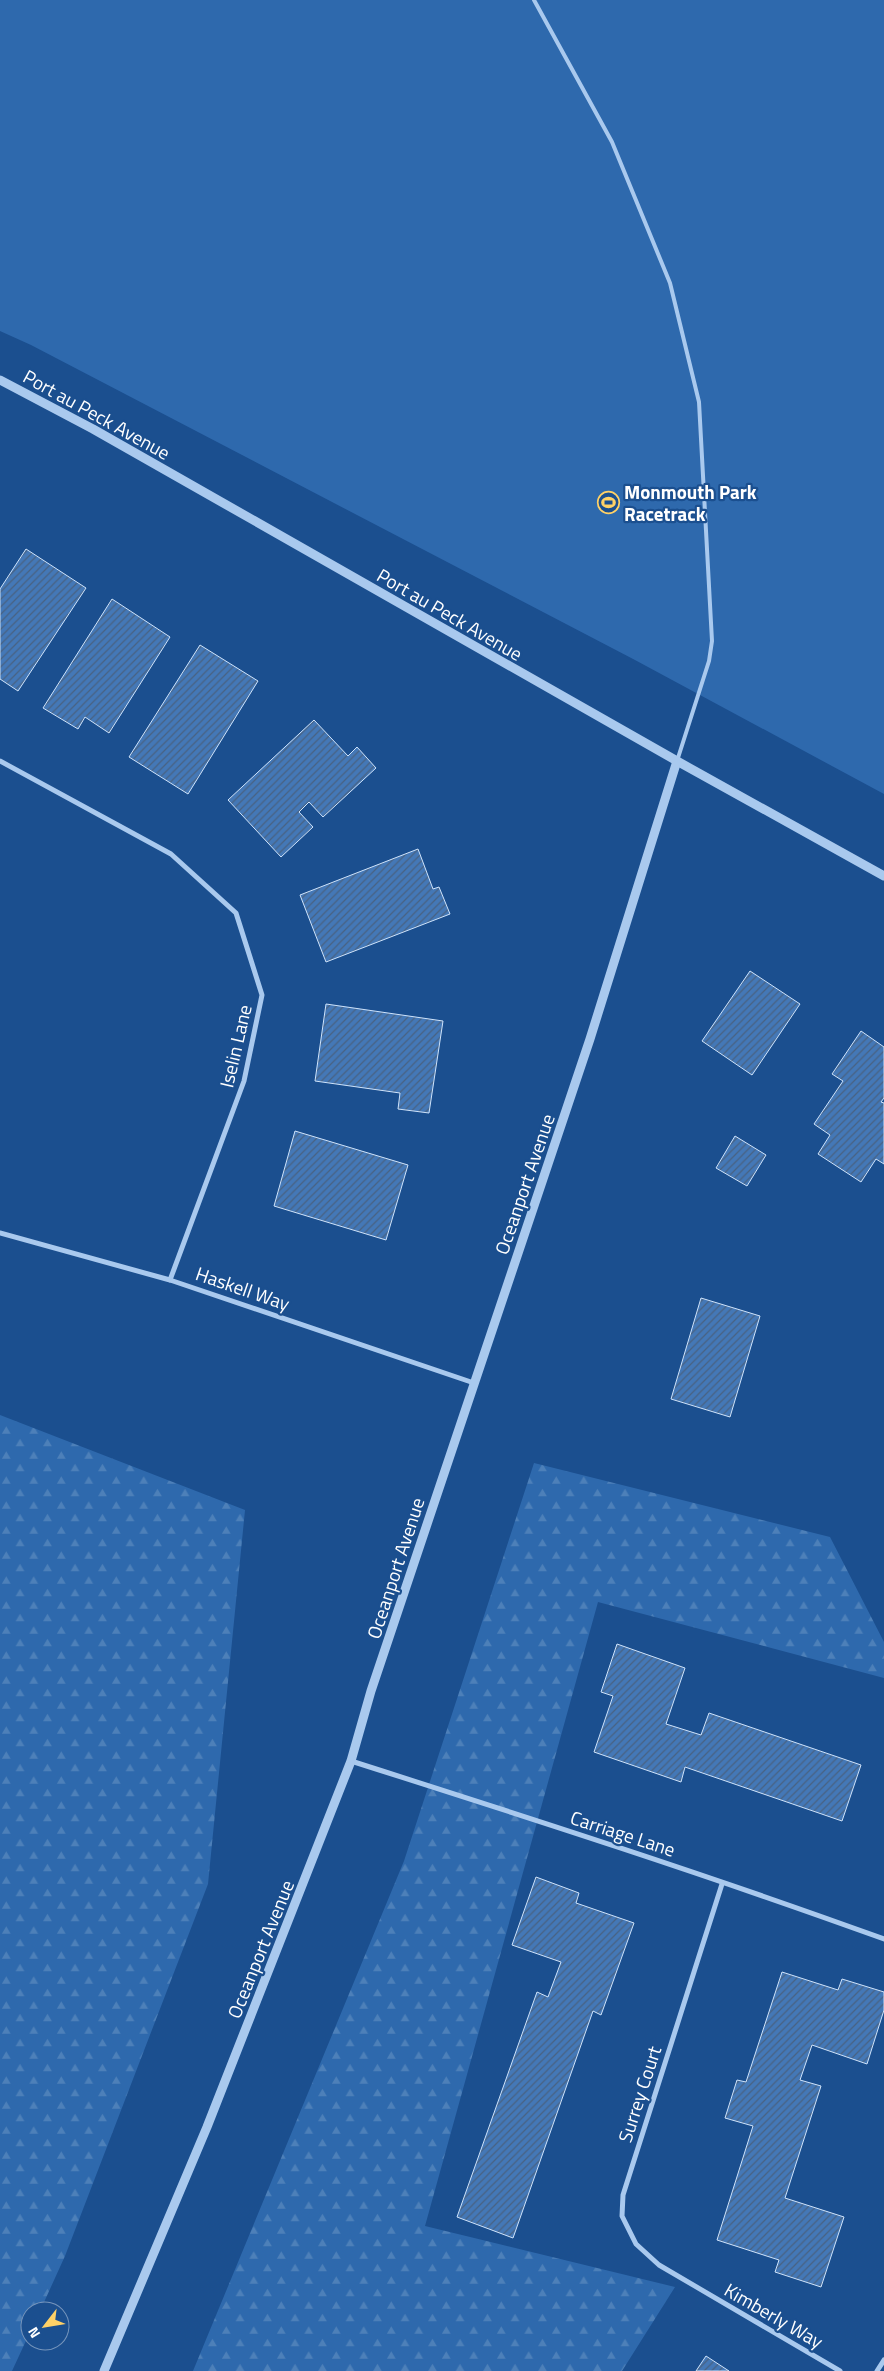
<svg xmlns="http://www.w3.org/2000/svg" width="884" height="2371" font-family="'Titillium Web',sans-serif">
	<defs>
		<pattern id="forest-firs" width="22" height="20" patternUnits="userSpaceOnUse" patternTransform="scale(1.25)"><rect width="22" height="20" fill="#2e69ad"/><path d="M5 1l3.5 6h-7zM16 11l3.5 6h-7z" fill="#4d80b9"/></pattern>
		<pattern id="building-hatch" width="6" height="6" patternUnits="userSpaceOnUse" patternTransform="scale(1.25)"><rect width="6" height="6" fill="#4478b7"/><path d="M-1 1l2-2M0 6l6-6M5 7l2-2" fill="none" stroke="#486282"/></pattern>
	</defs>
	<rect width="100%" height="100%" fill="#1b4f8f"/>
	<g fill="url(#forest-firs)">
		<path d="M0 1415 245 1510 208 1884 65 2256 40 2311H30V2332L12 2371H0Z"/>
		<path d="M534 1463 830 1537 884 1642V1678L598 1602 425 2226 675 2287 622 2371H193L404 1861Z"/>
	</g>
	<path fill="#2e69ad" d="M0 0H884V794L635 660 31 345 0 331Z"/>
	<g fill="url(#building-hatch)" stroke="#cfe3fa">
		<path d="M26 549 86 588 18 691 0 679V589Z"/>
		<path d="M112 599 170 637 109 733 85 717 78 729 43 708Z"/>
		<path d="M200 645 258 681 188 794 129 757Z"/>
		<path d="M314 720 348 756 357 747 376 768 323 817 309 802 299 812 313 827 281 857 228 800Z"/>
		<path d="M418 849 433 889 439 887 450 914 326 962 300 895Z"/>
		<path d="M750 971 800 1004 752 1075 702 1041Z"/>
		<path d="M326 1004 443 1021 429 1113 398 1109 400 1093 315 1081Z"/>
		<path d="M861 1031 884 1047V1098L881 1102 884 1103V1164L876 1159 861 1182 818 1154 830 1135 814 1124 843 1081 832 1074Z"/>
		<path d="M295 1131 408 1165 386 1240 274 1206Z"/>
		<path d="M735 1136 766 1155 747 1186 716 1168Z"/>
		<path d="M701 1298 760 1316 730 1417 671 1399Z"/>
		<path d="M617 1644 685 1668 666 1724 701 1735 709 1713 861 1765 842 1821 685 1767 681 1782 594 1752 613 1696 601 1692Z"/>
		<path d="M536 1877 579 1893 576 1903 634 1923 601 2015 593 2011 513 2238 457 2217 537 1992 548 1997 561 1962 512 1945Z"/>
		<path d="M782 1972 838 1990 842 1979 884 1992V2010L867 2064 812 2045 800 2080 821 2086 785 2198 844 2217 821 2287 775 2272 779 2260 717 2240 753 2126 725 2118 737 2080 746 2082Z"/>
		<path d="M706 2356 729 2371H696Z"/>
	</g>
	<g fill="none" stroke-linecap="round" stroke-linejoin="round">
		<path stroke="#a9c9ee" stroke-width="4" d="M534 0 612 142 670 283 699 402 712 641 709 661 677 761"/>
		<g stroke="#a9c9ee" stroke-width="5">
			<path d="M0 761 171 854 236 913 262 995 244 1081 170 1280"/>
			<path d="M0 1233 170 1280 474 1383"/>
			<path d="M351 1761C530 1818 708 1875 884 1939"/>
			<path d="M722 1884 623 2195 622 2216 636 2244 659 2265 840 2371"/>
			<path d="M877 2371 884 2360"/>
		</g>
		<g stroke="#a9c9ee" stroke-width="9">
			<path d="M0 380 93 429 677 761 884 876"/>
			<path d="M104 2371 207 2127 351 1761 371 1691 590 1039 677 761"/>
		</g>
	</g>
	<defs>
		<symbol id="stadium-ring" viewBox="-11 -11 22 22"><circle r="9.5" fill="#1b4f8f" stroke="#ffd166" stroke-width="1.5"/><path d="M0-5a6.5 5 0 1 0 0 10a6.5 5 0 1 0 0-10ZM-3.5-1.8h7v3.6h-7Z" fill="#ffd166"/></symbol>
	</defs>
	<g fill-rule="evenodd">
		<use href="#stadium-ring" x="596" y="490" width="25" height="25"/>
	</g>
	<g text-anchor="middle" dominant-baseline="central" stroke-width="4.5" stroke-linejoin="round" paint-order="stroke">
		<g font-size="19" fill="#fff" stroke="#1b4f8f">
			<text transform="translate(97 414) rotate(29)">Port au Peck Avenue</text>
			<text transform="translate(450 614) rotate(30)">Port au Peck Avenue</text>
			<text transform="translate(235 1046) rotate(-77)">Iselin Lane</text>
			<text transform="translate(524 1184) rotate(-71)">Oceanport Avenue</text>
			<text transform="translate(243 1288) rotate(19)">Haskell Way</text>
			<text transform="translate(395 1568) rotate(-72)">Oceanport Avenue</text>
			<text transform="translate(623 1833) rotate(18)">Carriage Lane</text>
			<text transform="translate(260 1949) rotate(-68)">Oceanport Avenue</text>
			<text transform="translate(639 2094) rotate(-72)">Surrey Court</text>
			<text transform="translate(774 2315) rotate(30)">Kimberly Way</text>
		</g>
		<g font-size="19" font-weight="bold" fill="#fff" stroke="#1b4f8f" text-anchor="start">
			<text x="624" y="491">Monmouth Park<tspan x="624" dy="22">Racetrack</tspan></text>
		</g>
	</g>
	<g transform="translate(45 2326) rotate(239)"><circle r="24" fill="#1b4f8f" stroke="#7695bc"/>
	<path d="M0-4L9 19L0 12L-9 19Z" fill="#ffd166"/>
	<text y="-8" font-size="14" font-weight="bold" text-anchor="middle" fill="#ffffff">N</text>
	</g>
</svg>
